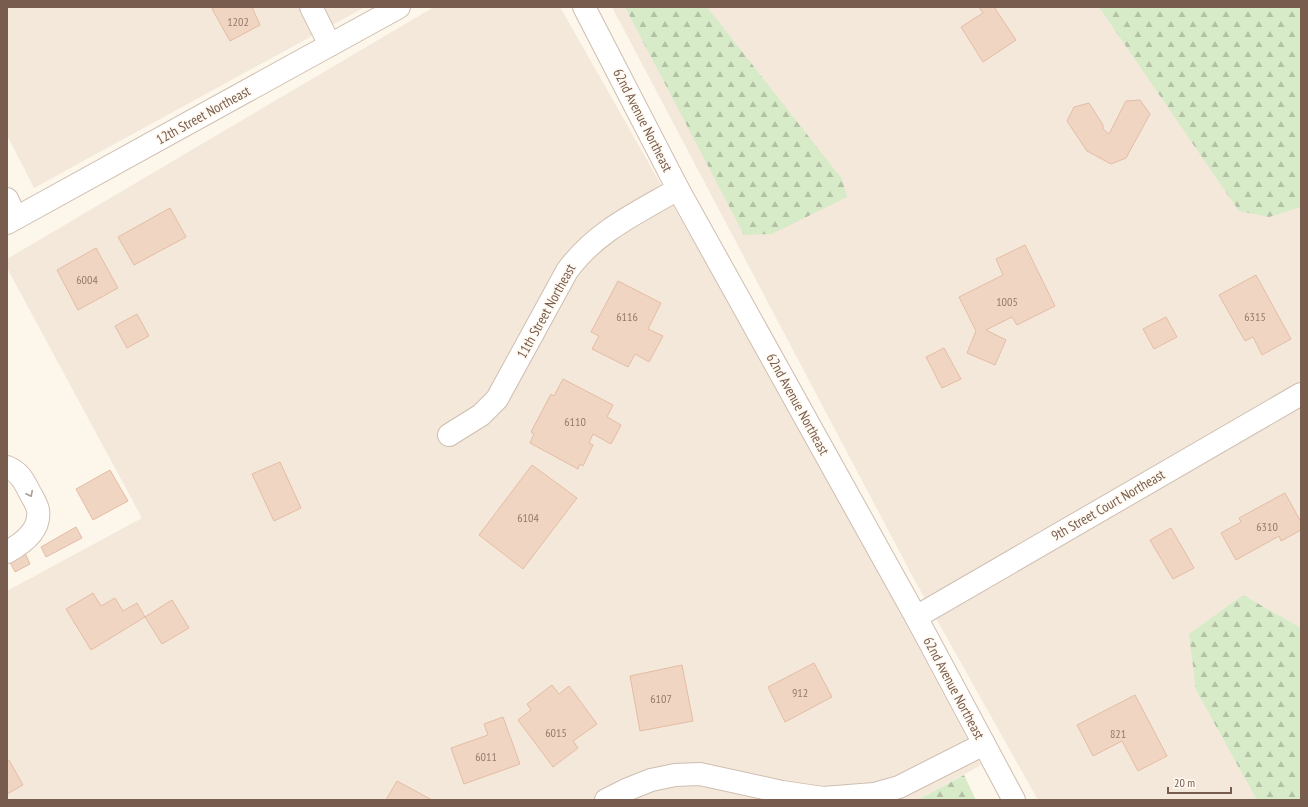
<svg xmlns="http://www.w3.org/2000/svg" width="1308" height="807" font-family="'PT Sans Narrow',sans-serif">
	<defs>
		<pattern id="forest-firs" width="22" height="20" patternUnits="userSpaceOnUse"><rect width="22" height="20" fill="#d7ebc9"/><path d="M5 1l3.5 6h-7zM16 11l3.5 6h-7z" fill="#b3c2a5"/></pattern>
	</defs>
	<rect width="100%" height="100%" fill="#fcf6eb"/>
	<g fill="#f4e8da">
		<path d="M7 7H365L34 188 7 135Z"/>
		<path d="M434 7H560L833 487 981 765 917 800H7V591L142 518 7 268V259Z"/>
		<path d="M612 7H1301V800H1038L915 581Z"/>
	</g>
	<g fill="url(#forest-firs)">
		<path d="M625 7H707L842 179 847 197 772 234 744 235Z"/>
		<path d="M1099 7H1301V207L1269 217 1239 211Z"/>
		<path d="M1243 595 1301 628V800H1257L1196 690 1189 634Z"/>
		<path d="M964 775 976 800H917Z"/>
	</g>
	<g fill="#f1d5c3" stroke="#e4bca4">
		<path d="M215 7H252L260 25 230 41 212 9Z"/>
		<path d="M979 7H994L1016 40 983 62 961 27 983 13Z"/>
		<path d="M1140 100 1150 114 1126 158 1111 164 1087 151 1067 121 1074 107 1089 103 1103 125V129L1109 134 1126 101Z"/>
		<path d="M170 208 186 237 134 265 118 237Z"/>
		<path d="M1025 245 1055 306 1017 325 1012 317 986 330 1006 340 995 365 967 353 976 331 959 297 1003 275 996 259Z"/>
		<path d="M96 248 118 288 78 310 57 270Z"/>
		<path d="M1256 275 1291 339 1262 355 1253 337 1245 341 1219 295Z"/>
		<path d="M618 281 661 303 648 329 663 336 649 362 635 354 628 367 592 349 599 336 591 332Z"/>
		<path d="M137 314 149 336 127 348 115 326Z"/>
		<path d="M1166 317 1177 337 1154 349 1143 329Z"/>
		<path d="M944 348 961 379 942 388 926 357Z"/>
		<path d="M563 379 613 405 607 417 621 425 611 444 593 434 589 443 593 445 583 466 580 464 578 469 530 443 534 434 531 432 551 394 554 396Z"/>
		<path d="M280 462 301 508 274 521 252 474Z"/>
		<path d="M532 465 577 498 523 569 479 535Z"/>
		<path d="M110 470 128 501 93 520 76 489Z"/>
		<path d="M1285 493 1301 522V530L1281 541 1279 536 1236 560 1221 533 1241 522 1239 518Z"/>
		<path d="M76 527 82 538 46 557 41 547Z"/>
		<path d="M1171 528 1194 568 1173 579 1150 540Z"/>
		<path d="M24 551 30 564 15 572 9 560Z"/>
		<path d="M93 593 101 606 115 598 123 611 137 603 145 617 91 650 66 609Z"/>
		<path d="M172 600 189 628 162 644 145 617Z"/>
		<path d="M814 663 832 697 785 722 768 687Z"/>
		<path d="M682 665 693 721 640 731 630 676Z"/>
		<path d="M552 685 559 694 569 686 597 724 573 741 578 748 553 767 518 720 531 710 527 704Z"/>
		<path d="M1135 695 1167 756 1138 771 1122 741 1093 756 1077 725Z"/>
		<path d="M503 717 520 764 464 784 451 748 488 735 484 724Z"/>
		<path d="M9 760 23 785 7 794V761Z"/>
		<path d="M397 781 432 800H386Z"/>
	</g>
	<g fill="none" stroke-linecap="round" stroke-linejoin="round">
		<defs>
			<g id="minor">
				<path d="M311 7 330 45"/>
				<path d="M584 7 678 189 916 617 1014 800"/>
				<path d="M7 199 16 218"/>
				<path d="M7 223 399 7"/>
				<path d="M449 435 481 415 497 399 567 271C596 231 637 213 678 189"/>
				<path d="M7 467C19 472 23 479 29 491 32 497 37 504 38 510 41 531 22 544 7 552"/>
				<path d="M916 617 1301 394"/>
				<path d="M606 800 626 790 651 780 675 775 700 774 782 792 823 798 874 794 899 787 984 744"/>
			</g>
		</defs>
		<use href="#minor" stroke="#cfbeb0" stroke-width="24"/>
		<use href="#minor" stroke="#fff" stroke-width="22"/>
	</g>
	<defs><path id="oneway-chevron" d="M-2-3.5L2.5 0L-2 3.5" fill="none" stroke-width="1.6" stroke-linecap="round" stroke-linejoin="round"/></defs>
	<use stroke="#ae9d95" href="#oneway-chevron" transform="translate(30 494) rotate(63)"/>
	<g text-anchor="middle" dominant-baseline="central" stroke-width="3.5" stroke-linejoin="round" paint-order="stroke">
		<g font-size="12" fill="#967a6b">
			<text x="238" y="21">1202</text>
			<text x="87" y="279">6004</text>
			<text x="1007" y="301">1005</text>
			<text x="627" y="316">6116</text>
			<text x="1255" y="316">6315</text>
			<text x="575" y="421">6110</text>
			<text x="528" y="517">6104</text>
			<text x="1267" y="526">6310</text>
			<text x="800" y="692">912</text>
			<text x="661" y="698">6107</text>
			<text x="556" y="732">6015</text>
			<text x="1118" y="733">821</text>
			<text x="486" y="756">6011</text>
		</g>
		<g font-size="14" fill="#785c4e" stroke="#fffaf2">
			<text transform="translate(203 115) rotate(-29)">12th Street Northeast</text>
			<text transform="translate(643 120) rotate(63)">62nd Avenue Northeast</text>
			<text transform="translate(546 311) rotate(-61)">11th Street Northeast</text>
			<text transform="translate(798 404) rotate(61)">62nd Avenue Northeast</text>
			<text transform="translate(1108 505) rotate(-30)">9th Street Court Northeast</text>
			<text transform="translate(954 688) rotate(62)">62nd Avenue Northeast</text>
		</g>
	</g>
	<rect width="1308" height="807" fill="none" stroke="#785c4e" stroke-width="16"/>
	<path d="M1168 787v6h63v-6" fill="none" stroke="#785c4e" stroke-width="2"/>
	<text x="1174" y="787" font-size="12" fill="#785c4e" stroke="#fffaf2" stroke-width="3" paint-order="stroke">20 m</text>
</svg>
